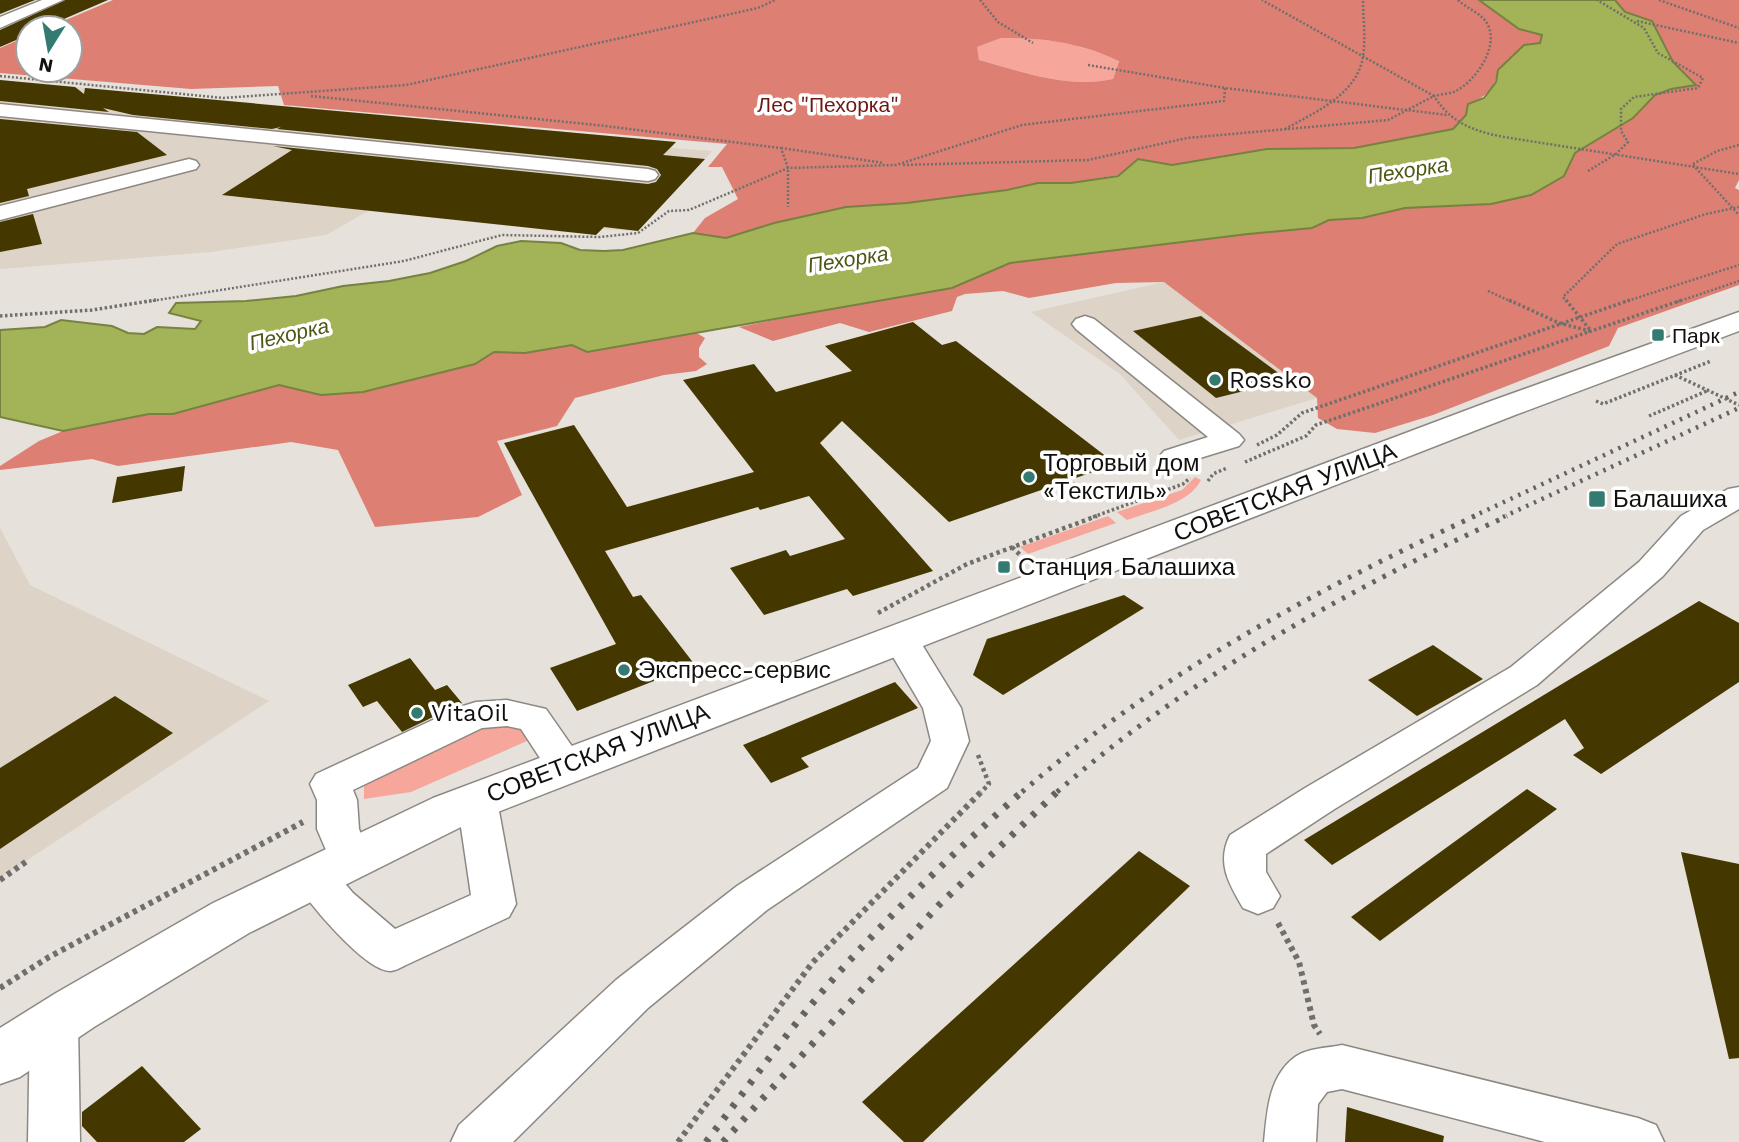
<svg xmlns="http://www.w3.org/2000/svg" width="1739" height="1142" font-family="'Work Sans',sans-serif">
	<rect width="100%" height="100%" fill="#e6e1db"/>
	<g fill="#ddd3c7">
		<path d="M0 80 676 142 671 148 712 151 638 231 602 229 596 235 368 211 326 235 211 252 0 269Z"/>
		<path d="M1164 282 1317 398 1179 440 1120 374 1031 312Z"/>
		<path d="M0 528 30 585 269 701 0 878Z"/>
	</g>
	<g fill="#f7a69c">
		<path d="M1001 38C1051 38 1072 42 1119 60L1113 79C1068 89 1023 72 979 60L976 47Z"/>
		<path d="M1195 477 1201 480C1189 504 1151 511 1127 520L1117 512 1182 490Z"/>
		<path d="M1108 516 1116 523 1028 554 1020 547Z"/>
		<path d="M484 722 521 728 527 741 411 792 364 799V786L378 771Z"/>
	</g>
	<g fill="#dd7f73" fill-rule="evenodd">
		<path d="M113 0H1479L1519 29 1542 34 1540 43 1498 70C1495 89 1486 97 1468 104L1466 115 1453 129 1353 148 1267 149 1172 165 1138 159 1118 175 1071 183H1038L1007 190 907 203 846 207 774 223 726 238 693 233 705 218 738 199 722 167H708L727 144 284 105 278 86 191 89 0 73V48L28 36V70H70V28H47ZM1001 38C1045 38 1078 42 1119 61L1113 79C1068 89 1023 72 979 60L977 47Z"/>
		<path d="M1615 0H1739V180L1735 188 1739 190V285L1618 328 1609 346 1433 415 1375 433 1337 429 1318 418 1317 398 1164 282 1116 283 1029 298 1003 291 965 294 957 297 952 311 869 332 840 323 773 341 739 327 878 299 952 288 1010 263 1248 234 1312 228 1329 220 1362 218 1405 208 1491 204 1564 176 1575 153 1633 118 1655 95 1671 89 1696 85 1673 62 1652 21 1625 12Z"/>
		<path d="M695 332 705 338 699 348V357L707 364 696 371 664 375 575 398 557 426 497 441 522 495 478 517 375 527 338 450 291 442 118 466 92 459 0 470V466L39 441 63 431 149 414H173L279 385 321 395 475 364 494 352 525 353 572 345 587 352Z"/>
	</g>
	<path fill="#a3b357" stroke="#778241" stroke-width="2" d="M1479 0H1615L1625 12 1652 21 1673 62 1696 85 1671 89 1655 95 1633 118 1575 153 1564 176 1531 195 1491 204 1405 208 1362 218 1329 220 1312 228 1248 234 1010 263 952 288 587 352 572 345 525 353 494 352 475 364 363 392 321 395 279 385 173 414H149L63 431 0 417V330L45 327 61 320 112 326 128 333 144 334 157 327 195 329 201 321 169 313 176 303 246 301 296 296 343 286 389 281 430 273 466 261 497 246 521 241 561 243 580 250 604 251 623 250 693 233 726 238 774 223 846 207 907 203 1007 190 1038 183H1071L1118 176 1138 159 1172 165 1267 149 1354 148 1453 129 1466 115 1468 104 1484 98 1496 82 1498 70 1524 45 1540 43 1542 35 1519 29Z"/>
	<g fill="#443700">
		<path d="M0 0H35L0 14Z"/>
		<path d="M65 0H108L43 28H28V35L0 47V30Z"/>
		<path d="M0 80 75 87 84 94 85 88 676 142 663 155 705 159 638 231 604 227 596 235 222 195 292 150 273 146 648 184 656 182 661 175 657 169 648 166 277 129 281 127 272 129 133 115 103 108 109 112 0 101Z"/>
		<path d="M0 119 137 132 167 155 27 189 29 196 0 203Z"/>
		<path d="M33 214 42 244 0 252V222Z"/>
		<path d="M1201 316 1288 380 1216 398 1133 331Z"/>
		<path d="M913 322 942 345 956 341 1116 464 949 522 842 421 820 443 933 571 853 596 847 589 764 615 730 568 786 550 790 556 845 539 809 496 760 510 758 507 605 551 633 597 641 595 695 665 577 711 550 668 616 644 504 443 574 425 627 507 754 472 683 380 754 364 776 392 852 371 825 346Z"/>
		<path d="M185 466 182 491 112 503 117 477Z"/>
		<path d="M1124 595 1144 608 1003 695 973 675 987 639Z"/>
		<path d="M1699 601 1739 623V682L1601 774 1573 755 1584 748 1565 719 1332 865 1304 840Z"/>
		<path d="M1433 645 1483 679 1417 716 1368 680Z"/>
		<path d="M410 658 435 690 447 685 462 703 402 732 377 701 363 707 348 685Z"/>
		<path d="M895 682 918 708 801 758 809 767 771 783 743 745Z"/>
		<path d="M115 696 173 733 0 849V768Z"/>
		<path d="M1527 789 1557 809 1380 941 1351 917Z"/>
		<path d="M1139 851 1190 886 923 1142H904L862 1102Z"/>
		<path d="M1681 852 1739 864V1058L1729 1059Z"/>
		<path d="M142 1066 201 1129 184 1142H97L82 1126V1112Z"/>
		<path d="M1347 1107 1444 1136 1443 1142H1345Z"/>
	</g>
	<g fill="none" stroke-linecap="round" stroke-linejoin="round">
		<defs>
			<g id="minor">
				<path d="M42 0H63L0 28V17Z"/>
				<path d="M0 104 648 169 655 171 658 175 655 179 648 181 0 116Z"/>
				<path d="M189 159 196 161 199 165 196 169 0 220V206Z"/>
				<path d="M1085 316 1094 319 1239 434 1244 440 1239 446 1174 466 1164 463 1159 457 1164 451 1208 437 1076 329 1072 324 1076 319Z"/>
				<path d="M1739 487V509L1703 530 1663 576 1537 685 1333 810 1266 854V872L1280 896 1273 908 1258 914 1243 908C1229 884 1216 863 1230 835L1305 788 1511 667 1639 562 1681 516 1728 489Z"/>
				<path d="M900 626 913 630 961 708 969 741 947 788 767 910 648 1008 513 1142H451L459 1125 616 980 737 886 918 768 931 741 923 708 882 638 887 630Z"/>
				<path d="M507 700 546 709 585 765 579 775 565 779 551 775 521 729 507 726 482 728 353 790 357 800 359 829 371 859 365 871 350 876 335 871 317 829V800L310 784 316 774 463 706 476 702Z"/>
				<path d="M477 785 491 789 497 800 516 904 509 917 406 965C402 967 395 971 390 971 365 971 304 899 293 877L299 865 314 860 329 865 353 893 395 929 471 895 457 800 463 789Z"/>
				<path d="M54 1002 71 1008 78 1023 80 1142H28L30 1023 37 1008Z"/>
				<path d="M1342 1045 1638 1118 1656 1125 1664 1142H1545L1342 1089 1327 1092 1318 1104 1316 1142H1264C1267 1113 1268 1077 1295 1057 1307 1048 1328 1048 1342 1045Z"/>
			</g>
			<path id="major" d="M1739 312V331L1515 415 467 824 249 933 94 1027 20 1077 0 1084V1028L56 993 213 903 433 798 1491 401Z"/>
		</defs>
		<use href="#minor" stroke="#8c8883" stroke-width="3"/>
		<use href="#major" stroke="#8c8883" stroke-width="3"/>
		<g stroke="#716f6b" stroke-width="2.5" stroke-dasharray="2 2" stroke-linecap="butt">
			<path d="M980 0 998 22 1033 43"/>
			<path d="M1458 0C1467 9 1482 13 1488 25 1499 48 1475 81 1456 91 1450 94 1441 94 1434 96 1451 123 1473 131 1504 137L1739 174"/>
			<path d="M1659 0 1739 28"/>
			<path d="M1637 21 1739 43"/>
			<path d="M1088 65 1225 88 1447 115"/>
			<path d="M0 76 223 98 406 85 758 8 775 0"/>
			<path d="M311 96 606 126 781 148 788 168V207"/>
			<path d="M1285 129C1314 113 1358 94 1363 56 1366 38 1363 18 1363 0"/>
			<path d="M781 148 884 163"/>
			<path d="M1693 164 1717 151 1739 145"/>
			<path d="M903 165 1088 160 1187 138 1388 120 1434 96 1262 0"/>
			<path d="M1693 165 1739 215"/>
			<path d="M1588 171 1616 154 1628 142 1621 131V109L1634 97 1698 88 1703 78 1658 53 1644 28 1597 0"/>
			<path d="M1488 291 1512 302"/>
			<path d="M145 302 404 261 502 235 600 237 638 233 669 211 689 210 788 168 896 165 1022 125 1224 101 1225 88"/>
			<path d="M1567 302 1563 297 1617 244 1706 214 1739 207"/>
			<path d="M1624 302 1739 265"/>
			<path d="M1677 302 1739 281"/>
		</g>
		<g stroke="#716f6b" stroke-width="3.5" stroke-dasharray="2.5 2.5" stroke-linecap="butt">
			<path d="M1509 300 1559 323 1590 331"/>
			<path d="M1566 300 1591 331"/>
			<path d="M0 316 92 310 156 300"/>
			<path d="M1596 401 1603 404 1711 361"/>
			<path d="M1649 416 1709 390"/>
			<path d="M1257 445 1277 435 1302 413 1630 300"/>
			<path d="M1245 462 1306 436 1316 425 1682 300"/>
			<path d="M1069 480 1081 490"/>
			<path d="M1208 481 1213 474 1227 468"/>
			<path d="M1093 517 1183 484 1190 478"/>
		</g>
		<g stroke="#716f6b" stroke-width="4.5" stroke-dasharray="3.5 3.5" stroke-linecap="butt">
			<path d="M1012 547 1025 560"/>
			<path d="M878 613 967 564 1097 516"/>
			<path d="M978 755 989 784 981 792"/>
		</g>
		<g stroke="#716f6b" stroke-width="6" stroke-dasharray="4.5 4.5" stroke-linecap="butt">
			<path d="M0 880 27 861"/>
			<path d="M1278 923 1299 962 1314 1025 1320 1034"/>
			<path d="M0 988 49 957 303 822"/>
			<path d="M678 1142 813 962 983 790"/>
		</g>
		<use href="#minor" fill="#fff" fill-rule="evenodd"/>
		<use href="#major" fill="#fff" fill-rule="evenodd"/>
		<g stroke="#65635f" stroke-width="4.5" stroke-dasharray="2.5 6" stroke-linecap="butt">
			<path d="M1472 517 1739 392"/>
			<path d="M1503 517 1739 408"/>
		</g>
		<g stroke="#65635f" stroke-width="5" stroke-dasharray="3.5 8" stroke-linecap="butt">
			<path d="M1022 792C1157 675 1314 591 1475 516"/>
			<path d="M1057 792C1190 676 1347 591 1507 516"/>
		</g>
		<g stroke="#65635f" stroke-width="7" stroke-dasharray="4.5 10" stroke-linecap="butt">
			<path d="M706 1142C748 1087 788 1030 834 978 893 911 957 849 1024 790"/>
			<path d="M723 1142 938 906 1059 790"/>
		</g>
		<path stroke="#716f6b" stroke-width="3.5" stroke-dasharray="2.5 2.5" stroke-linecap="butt" d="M1675 375 1739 405"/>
	</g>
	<g fill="#337a71" stroke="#fff" stroke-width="2.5">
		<rect x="1651" y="328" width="14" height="14" rx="3.5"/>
		<circle cx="1215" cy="380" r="7"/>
		<circle cx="1029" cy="477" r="7"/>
		<rect x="1588" y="490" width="18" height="18" rx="3.5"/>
		<rect x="997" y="560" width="14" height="14" rx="3.5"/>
		<circle cx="624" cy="670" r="7"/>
		<circle cx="417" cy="713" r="7"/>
	</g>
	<g text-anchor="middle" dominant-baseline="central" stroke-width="7" stroke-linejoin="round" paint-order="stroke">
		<g font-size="21" fill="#6b1713" stroke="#fff">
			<text x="828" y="104">Лес "Пехорка"</text>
		</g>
		<g font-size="21" font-style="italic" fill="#4e5714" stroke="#fff">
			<text transform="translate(1408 170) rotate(-9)">Пехорка</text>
			<text transform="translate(848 259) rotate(-9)">Пехорка</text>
			<text transform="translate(289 334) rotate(-13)">Пехорка</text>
		</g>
		<g font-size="21" fill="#11100e" stroke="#fff" text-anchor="start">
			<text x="1672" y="335">Парк</text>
		</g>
		<g font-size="24" fill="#11100e" stroke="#fff" text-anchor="start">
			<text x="1229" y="380">Rossko</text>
			<text x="1043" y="463">Торговый дом<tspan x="1043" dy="28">«Текстиль»</tspan></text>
			<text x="1613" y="499">Балашиха</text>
			<text x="1018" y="567">Станция Балашиха</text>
			<text x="638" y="670">Экспресс-сервис</text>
			<text x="431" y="713">VitaOil</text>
		</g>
		<g font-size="24" fill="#11100e" stroke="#fff">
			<text transform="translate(1285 492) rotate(-21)">СОВЕТСКАЯ УЛИЦА</text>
			<text transform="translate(598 753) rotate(-21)">СОВЕТСКАЯ УЛИЦА</text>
		</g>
	</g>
	<g transform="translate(49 49) rotate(191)"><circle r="33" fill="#ffffff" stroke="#a09f9f" stroke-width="2"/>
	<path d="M0-5L12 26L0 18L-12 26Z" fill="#337a71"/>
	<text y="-10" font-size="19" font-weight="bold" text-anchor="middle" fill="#11100e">N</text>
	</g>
</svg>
